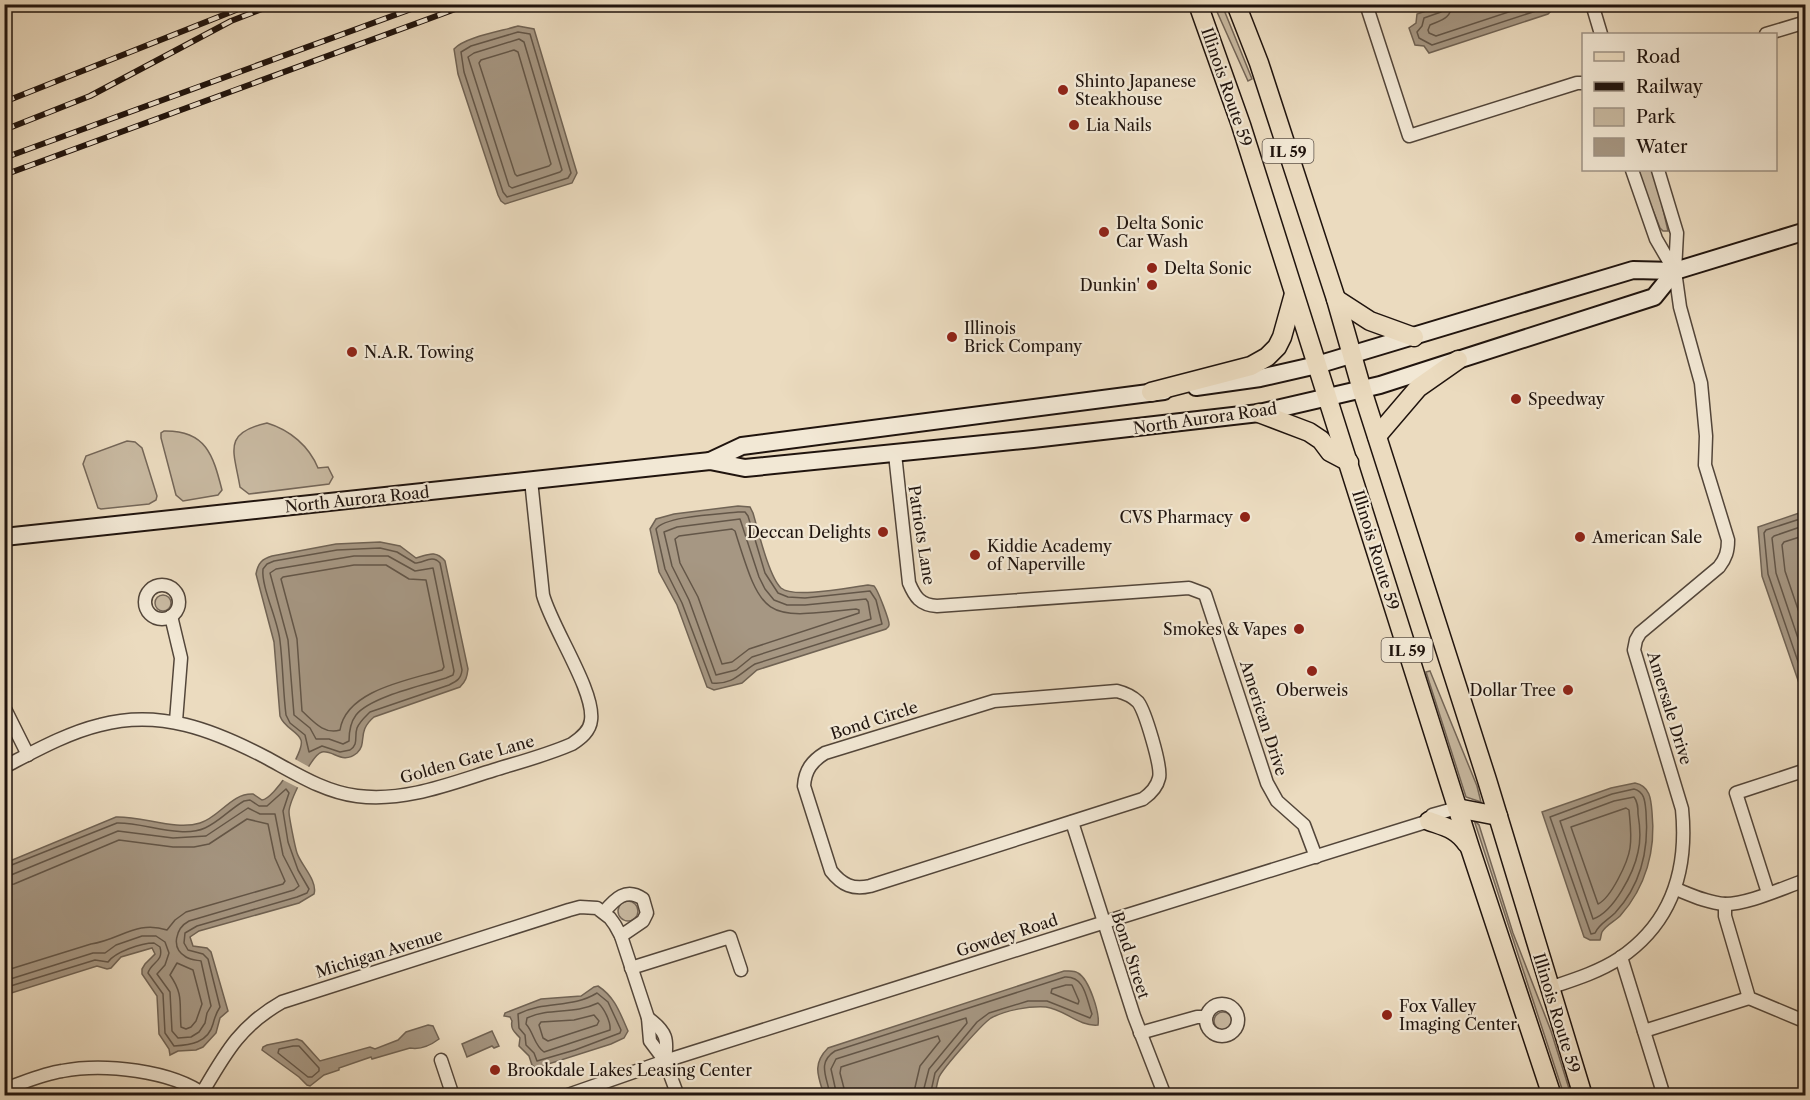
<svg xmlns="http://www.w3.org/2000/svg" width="1810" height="1100" font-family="'Libre Caslon Text',serif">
	<rect width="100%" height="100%" fill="#ebdbbf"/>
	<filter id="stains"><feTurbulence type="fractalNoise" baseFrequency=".00333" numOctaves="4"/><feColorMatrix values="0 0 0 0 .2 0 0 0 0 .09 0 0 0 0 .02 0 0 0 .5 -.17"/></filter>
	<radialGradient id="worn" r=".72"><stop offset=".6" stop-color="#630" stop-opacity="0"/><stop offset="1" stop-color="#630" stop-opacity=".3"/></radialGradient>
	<g fill="#c8b9a1" stroke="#746658" stroke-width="1.5">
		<path d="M1214 5H1222L1252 79 1248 81Z"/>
		<path d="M1637 170H1654L1668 231H1663L1660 228Z"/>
		<path d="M267 423C290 430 309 446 318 468L328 467 333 477 329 484 249 494 240 487C234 451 222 433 267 423Z"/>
		<path d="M164 431C206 430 213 455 222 490L218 495 183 501 176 495 161 438V433Z"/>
		<path d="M127 441 135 442 142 448 157 496 156 500 149 504 101 509 98 508 83 464 86 456Z"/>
		<circle cx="163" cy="603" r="8"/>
		<path d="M1430 671 1477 786 1481 802 1466 797 1426 672Z"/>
		<path d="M1474 820 1479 825 1513 933 1551 1031 1571 1095H1564Z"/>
		<circle cx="628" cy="911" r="10"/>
		<circle cx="1223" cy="1021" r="9"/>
	</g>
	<g fill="#a69783" stroke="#706354" stroke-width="1.5">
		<path d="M1447 4H1557V5L1548 14 1429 53 1424 46 1415 45 1409 28 1416 23 1417 14Z"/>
		<path d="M518 26 534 29 577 173 572 183 505 204 501 201 498 195 458 74 454 49C465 37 502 31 518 26Z"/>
		<path d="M738 506 750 507 753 513C758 530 769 577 781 588 794 599 851 587 868 585L874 586C878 590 890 622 889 625 889 627 887 628 886 629L757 670 742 683 714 690 707 687 677 605 659 572 650 529 656 519 674 514Z"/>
		<path d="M1805 511H1806L1805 694 1801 689 1762 576 1758 527Z"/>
		<path d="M380 542 400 546 416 558C429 554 436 550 445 561L468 669C467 677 466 681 460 687L374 717C356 732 368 743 357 753 342 765 334 750 322 752 312 754 289 802 289 812 289 817 295 847 297 853 301 865 318 881 314 894L299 903 199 931 190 937 193 946 207 948 211 952 228 1011 220 1018 216 1033 203 1047 196 1050 178 1051 170 1055 169 1049 159 1034 157 996 142 974V969L145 964 155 954 152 948 121 957 111 968 107 969 97 966 5 995V863L116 817C142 816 176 831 200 823 220 817 231 793 253 794L262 800C274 799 305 751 301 740 298 731 284 728 280 716L274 642 256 574C258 563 262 559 272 556L336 544Z"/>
		<path d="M1635 783C1650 786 1651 799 1652 812 1656 850 1646 887 1620 916 1615 921 1606 925 1602 932 1601 934 1601 938 1600 940H1590L1584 937 1542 812 1611 788Z"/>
		<path d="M1064 971C1069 971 1074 970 1078 973 1089 979 1100 1013 1098 1025 1079 1027 1064 1009 1046 1007 1029 1006 1006 1010 991 1018 982 1024 944 1067 939 1077 937 1083 936 1090 935 1095H824C818 1076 812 1064 828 1048Z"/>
		<path d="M598 986C615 997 620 1013 628 1031L624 1038 611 1044 536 1068 532 1065 529 1056 519 1046 520 1038C516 1033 510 1030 512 1021L510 1017 504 1016 505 1013 541 999 581 996 594 987Z"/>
		<path d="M428 1025 433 1026 439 1039C431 1045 421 1050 410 1048L372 1059 371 1057 339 1068V1070L324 1075 310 1086 307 1085 299 1077 262 1050 263 1047 267 1045 297 1039 302 1041 320 1061 370 1047 375 1049 398 1040 406 1032Z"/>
		<path d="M492 1031 499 1046 494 1048 492 1046 467 1057 462 1044Z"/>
	</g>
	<path fill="#ebdbbf" d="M293 758 311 768 301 789 281 779Z"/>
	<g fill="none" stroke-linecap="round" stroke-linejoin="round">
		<g stroke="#635648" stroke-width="1.5">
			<path d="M1444 4 1441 12 1424 18 1422 26 1417 32 1419 38 1432 45 1545 8 1550 4"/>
			<path d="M1452 4C1451 19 1441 20 1430 25L1428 30 1429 33 1436 36 1533 4"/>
			<path d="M518 32 530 34 571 173 568 178 507 197 503 192 464 72 461 52 471 46Z"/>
			<path d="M519 39 524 42 562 170 560 172 512 188 509 186 468 57 474 53Z"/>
			<path d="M514 50 518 52 551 164 549 166 517 176 515 174 479 63 481 60Z"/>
			<path d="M738 512H745L748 516 765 573 778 593 788 597 805 598 870 591 876 600 882 624 755 664C740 673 733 685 712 683L682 603 665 569 656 529C664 516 722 514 738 512Z"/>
			<path d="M1806 517 1766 530 1764 533 1768 574 1806 685"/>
			<path d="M740 519 759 577 765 589 774 600 787 605H805L866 599 868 602 871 619 752 657 736 670 716 675 689 600 672 566 664 532 677 527Z"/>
			<path d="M1806 525 1774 536 1772 538 1776 573 1806 662"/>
			<path d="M732 529 735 531C763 621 764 619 856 609L859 610V613L749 649 732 662 722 664 698 597 680 563 675 539 679 536Z"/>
			<path d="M1806 535 1784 542 1782 545 1785 571 1806 633"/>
			<path d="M380 548 397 552 415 563C424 563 432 554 440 563L462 670C461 679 457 681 449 685L370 712C365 717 360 721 357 728 354 737 359 744 350 750L340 752 322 746 309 752 305 735 290 723 286 715C283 691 283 665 280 641 278 620 261 587 263 569L267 564 274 561 337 550Z"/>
			<path d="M354 556H388L415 571 433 568 454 671 453 675 446 678C424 685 370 697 356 715 350 723 349 731 349 741L343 744 329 739H316L310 728 294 715 288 640 270 573 276 569Z"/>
			<path d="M354 565H386L409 579 426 580 444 667 442 670C409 680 346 690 340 730 324 735 313 721 302 711L297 639 281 579 283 577Z"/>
			<path d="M1634 789C1645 792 1645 802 1646 812 1649 849 1641 885 1615 913 1608 920 1599 924 1595 933L1591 934 1550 817 1612 794Z"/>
			<path d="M1634 797C1638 802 1638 808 1638 814 1640 826 1641 840 1638 852 1634 872 1614 912 1593 919L1560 821 1614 801Z"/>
			<path d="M1626 808 1629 810C1630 822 1632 835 1630 848 1628 862 1611 898 1598 904L1571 827Z"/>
			<path d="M4 868 117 823C143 822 181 839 205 828 219 822 230 809 244 801L250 800 259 806H267L286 789 289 793 283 811 288 842 298 870 309 889 307 893 297 897 197 926 185 933 184 943 188 950 203 954 208 959 220 1007C216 1013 215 1016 213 1024 208 1043 190 1045 174 1046L165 1033 163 994 148 973C151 962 164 962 160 947L154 943C141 943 115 952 108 962L95 960 4 988"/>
			<path d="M4 876 11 875 118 831 173 838 206 836 248 808 260 814H275L283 855 299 886 294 890 189 921C176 928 170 948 186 957 191 960 196 960 201 961L211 1006 207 1013 205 1023 199 1032 191 1037 178 1038 172 1031 170 992 157 974 165 965 169 953 165 942 156 936H142L116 945 105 953H93L4 981"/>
			<path d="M4 885 14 884 119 840 173 847H194L209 844 247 819 268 824 275 858 285 881 283 884 186 912 175 920 167 930C136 920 120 940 91 944L4 971"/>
			<path d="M177 963 193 970 202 1004 196 1021 191 1027 186 1029 181 1027C179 1004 184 995 170 975Z"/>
			<path d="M1066 985H1072L1079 1001 1078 1004 1051 993 1052 989Z"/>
			<path d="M597 993 608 1002 621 1030 620 1033 575 1050 537 1061 534 1053 526 1045 525 1035 519 1028 518 1014C546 1000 571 1009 597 993Z"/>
			<path d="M598 1003C604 1008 611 1022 610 1030L544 1052C534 1045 534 1033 526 1024L527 1018C551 1007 573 1015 598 1003Z"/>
			<path d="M594 1015 599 1021 597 1025 548 1041 543 1038 539 1025 541 1022 574 1020Z"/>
			<path d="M293 1046H299L319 1068V1071L312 1077H308L278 1053 279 1049Z"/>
			<path d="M830 1096C828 1078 816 1063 835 1051L1065 977C1085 976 1086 998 1092 1014L1090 1018 1047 1001H1028L989 1013 977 1022 935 1073 930 1096"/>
			<path d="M837 1096 831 1069 836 1059 966 1018 967 1023 929 1069 922 1096"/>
			<path d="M846 1096 840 1073 841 1067 938 1036 940 1041 920 1066 913 1096"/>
		</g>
		<defs>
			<g id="street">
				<path d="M1366 4 1409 136 1577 83H1584"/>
				<path d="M1592 4 1601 34"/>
				<path d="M1766 34 1806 22"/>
				<path d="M1632 170 1656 239 1674 270"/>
				<path d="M895 454 909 583C915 597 920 605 937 606L1189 588 1205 594 1267 783 1277 801 1304 825 1316 857"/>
				<circle cx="162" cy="602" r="17"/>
				<path d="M171 616 181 658 176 721"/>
				<path d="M1117 691C1125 693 1132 696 1138 702 1145 711 1162 767 1159 778 1157 787 1150 794 1143 799L870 886C853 890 842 885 831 871L804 786C805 770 812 761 825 753L994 701Z"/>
				<path d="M4 707 28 755"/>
				<path d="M4 767C35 751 67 733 100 725 160 709 213 730 265 757 295 773 324 792 357 796 405 802 449 784 494 770 520 762 547 755 572 744 581 738 590 731 591 720 595 691 552 628 543 595L531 480"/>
				<path d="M1072 822 1134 1016 1165 1096"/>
				<path d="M1676 889C1691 895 1708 903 1725 904 1749 904 1782 888 1806 880"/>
				<path d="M1768 893 1736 793 1806 770"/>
				<path d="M1725 904V916L1749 998 1804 1021"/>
				<path d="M604 912C615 899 626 887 643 899L647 913 643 921 621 936"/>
				<path d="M1621 957 1664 1096"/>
				<path d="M631 968 730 937 741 970"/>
				<path d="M1549 988C1573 980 1599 972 1620 958 1673 922 1688 869 1682 809L1634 650 1636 640 1640 633 1719 567C1726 558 1728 551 1728 540L1705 465 1706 436 1701 383 1680 307 1675 271 1677 233 1658 170"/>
				<circle cx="1222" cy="1020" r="16"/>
				<path d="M648 1018C667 1032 668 1039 665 1061"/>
				<path d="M1644 1031 1749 998"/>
				<path d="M1140 1033 1197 1017H1205"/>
				<path d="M441 1060 453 1096"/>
				<path d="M4 1089C23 1083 42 1074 62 1071 103 1063 172 1070 206 1096"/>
				<path d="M202 1093C226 1052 240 1026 282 1002L569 910 580 907 597 908 610 918 615 925 621 936 648 1018 650 1041 665 1061 678 1096"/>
				<path d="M565 1096 665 1061 1086 928 1429 821 1432 815 1457 808"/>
			</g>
			<g id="secondary">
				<path d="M1196 387 1260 378 1317 365 1633 270 1675 271 1806 231"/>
				<path d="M710 461 742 446 1164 391"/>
				<path d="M4 537 710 461 745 468 1033 439 1259 413 1380 385 1654 297 1675 271"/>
			</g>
			<g id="primary">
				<path d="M1198 4 1241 125 1470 848 1552 1096"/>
				<path d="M1236 4 1259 63 1336 299 1362 390 1487 780 1583 1096"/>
				<path d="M1336 299 1370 321 1414 337"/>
				<path d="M1151 392 1251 366 1267 357 1277 347 1282 337 1294 294"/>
				<path d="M1259 413 1309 432 1321 440 1330 452 1349 462"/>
				<path d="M1377 436 1418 388 1458 360"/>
				<path d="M1457 808 1498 816"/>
				<path d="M1429 821C1446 827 1457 829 1467 844"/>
			</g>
		</defs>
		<use href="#street" stroke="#53463a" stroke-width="15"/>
		<use href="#secondary" stroke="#20140e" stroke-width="20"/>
		<use href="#primary" stroke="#20140e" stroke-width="21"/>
		<use href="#street" stroke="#f2e8d5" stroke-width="12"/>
		<use href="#secondary" stroke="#f2e8d5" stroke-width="16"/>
		<use href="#primary" stroke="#ebdbbf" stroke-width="18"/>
		<defs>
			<g id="rail">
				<path d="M4 102 236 10"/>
				<path d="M4 130 90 96 231 21 275 4"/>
				<path d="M4 158 425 4"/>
				<path d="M4 175 469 4"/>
			</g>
		</defs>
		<use href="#rail" stroke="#20140e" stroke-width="6"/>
		<use href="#rail" stroke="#f2e8d5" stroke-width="4" stroke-dasharray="11" stroke-linecap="butt"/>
	</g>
	<g fill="#8f2418" stroke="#f2e8d5" stroke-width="2">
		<circle cx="1063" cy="90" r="6"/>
		<circle cx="1074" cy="125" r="6"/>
		<circle cx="1104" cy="232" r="6"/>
		<circle cx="1152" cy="268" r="6"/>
		<circle cx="1152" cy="285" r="6"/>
		<circle cx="952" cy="337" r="6"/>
		<circle cx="352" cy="352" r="6"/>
		<circle cx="1516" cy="399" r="6"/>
		<circle cx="1245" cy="517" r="6"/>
		<circle cx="883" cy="532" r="6"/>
		<circle cx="1580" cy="537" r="6"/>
		<circle cx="975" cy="555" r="6"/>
		<circle cx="1299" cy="629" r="6"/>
		<circle cx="1312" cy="671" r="6"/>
		<circle cx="1568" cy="690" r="6"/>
		<circle cx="1387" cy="1015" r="6"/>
		<circle cx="495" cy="1070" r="6"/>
	</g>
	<g text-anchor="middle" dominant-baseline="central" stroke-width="4.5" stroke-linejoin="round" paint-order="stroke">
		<g fill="#f2e8d5" stroke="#5f544a" stroke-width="1.5">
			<rect x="1262.5" y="139" width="51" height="24" rx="4.5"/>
			<rect x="1381.5" y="638" width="51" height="24" rx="4.5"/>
		</g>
		<g font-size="15" font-weight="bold" fill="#20140e">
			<text x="1288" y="151">IL 59</text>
			<text x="1407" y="650">IL 59</text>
		</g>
		<g font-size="16" fill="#20140e" stroke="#f2e8d5" text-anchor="start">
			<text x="1075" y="81">Shinto Japanese<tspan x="1075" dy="18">Steakhouse</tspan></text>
			<text x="1086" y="125">Lia Nails</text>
			<text x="1116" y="223">Delta Sonic<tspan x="1116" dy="18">Car Wash</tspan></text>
			<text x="1164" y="268">Delta Sonic</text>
			<text x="1140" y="285" text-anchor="end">Dunkin'</text>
			<text x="964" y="328">Illinois<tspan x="964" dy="18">Brick Company</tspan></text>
			<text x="364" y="352">N.A.R. Towing</text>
			<text x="1528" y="399">Speedway</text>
			<text x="1233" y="517" text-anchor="end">CVS Pharmacy</text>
			<text x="871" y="532" text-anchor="end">Deccan Delights</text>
			<text x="1592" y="537">American Sale</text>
			<text x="987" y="546">Kiddie Academy<tspan x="987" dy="18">of Naperville</tspan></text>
			<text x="1287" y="629" text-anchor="end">Smokes &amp; Vapes</text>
			<text x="1312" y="690" text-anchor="middle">Oberweis</text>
			<text x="1556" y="690" text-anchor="end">Dollar Tree</text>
			<text x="1399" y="1006">Fox Valley<tspan x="1399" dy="18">Imaging Center</tspan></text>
			<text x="507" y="1070">Brookdale Lakes Leasing Center</text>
		</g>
		<g font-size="16" fill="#20140e" stroke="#f2e8d5">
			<text transform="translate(1227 87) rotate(71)">Illinois Route 59</text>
			<text transform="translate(1205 418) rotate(-8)">North Aurora Road</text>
			<text transform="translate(357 499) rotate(-6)">North Aurora Road</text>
			<text transform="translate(922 535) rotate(81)">Patriots Lane</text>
			<text transform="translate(1376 550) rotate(73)">Illinois Route 59</text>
			<text transform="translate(1670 708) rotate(73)">Amersale Drive</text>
			<text transform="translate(1264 718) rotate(72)">American Drive</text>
			<text transform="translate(874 720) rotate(-18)">Bond Circle</text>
			<text transform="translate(467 759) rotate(-16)">Golden Gate Lane</text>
			<text transform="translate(1007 935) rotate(-18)">Gowdey Road</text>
			<text transform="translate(379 953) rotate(-17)">Michigan Avenue</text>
			<text transform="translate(1131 955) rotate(72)">Bond Street</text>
			<text transform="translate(1557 1013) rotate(73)">Illinois Route 59</text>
		</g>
	</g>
	<rect width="1810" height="1100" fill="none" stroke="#ebdbbf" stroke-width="24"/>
	<rect x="6" y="6" width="1798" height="1088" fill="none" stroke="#20140e" stroke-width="3"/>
	<rect x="12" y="12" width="1786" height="1076" fill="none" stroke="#20140e" stroke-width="1.5"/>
	<rect x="1582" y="33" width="195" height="138" fill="#f2e8d5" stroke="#9e9385" stroke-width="1.5"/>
	<rect x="1594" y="52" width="30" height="9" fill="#ebdbbf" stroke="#9e9385" stroke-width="1.5"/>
	<text x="1636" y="63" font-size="18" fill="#20140e">Road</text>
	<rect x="1594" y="82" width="30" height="9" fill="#20140e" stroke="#9e9385" stroke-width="1.5"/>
	<text x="1636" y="93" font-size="18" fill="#20140e">Railway</text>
	<rect x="1594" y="108" width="30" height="18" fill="#c8b9a1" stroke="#9e9385" stroke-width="1.5"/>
	<text x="1636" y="123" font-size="18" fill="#20140e">Park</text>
	<rect x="1594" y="138" width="30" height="18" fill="#a69783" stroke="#9e9385" stroke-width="1.5"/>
	<text x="1636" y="153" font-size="18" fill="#20140e">Water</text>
	<rect width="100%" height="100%" filter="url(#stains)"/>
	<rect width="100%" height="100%" fill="url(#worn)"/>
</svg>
